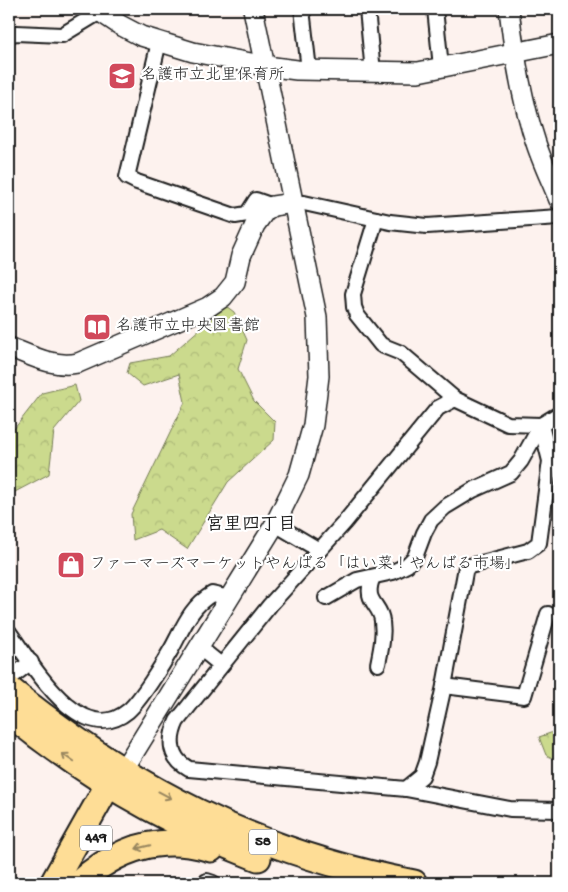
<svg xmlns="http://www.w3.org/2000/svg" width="568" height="892" font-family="'Gochi Hand','Klee One',sans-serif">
	<defs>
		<pattern id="forest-crowns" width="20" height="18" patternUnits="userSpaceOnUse" patternTransform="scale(1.25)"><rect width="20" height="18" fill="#cbda8d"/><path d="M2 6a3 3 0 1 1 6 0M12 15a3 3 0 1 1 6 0" fill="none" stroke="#aeba79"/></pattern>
	</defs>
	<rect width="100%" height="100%" fill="#fdf2ee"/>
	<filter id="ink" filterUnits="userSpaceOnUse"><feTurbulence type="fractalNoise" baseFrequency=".02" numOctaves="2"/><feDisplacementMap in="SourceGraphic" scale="10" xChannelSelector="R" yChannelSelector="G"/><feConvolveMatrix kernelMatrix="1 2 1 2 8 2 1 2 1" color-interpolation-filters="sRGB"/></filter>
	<g filter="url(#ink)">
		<g fill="url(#forest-crowns)" stroke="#747b54">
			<path d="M226 306 234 312 247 340 238 369 254 401 275 422 274 440 228 482 187 549 159 530 133 540 131 514 185 402 179 374 143 386 127 373 130 363 169 356Z"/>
			<path d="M75 385 79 401 54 431 49 474 13 493 9 488V425L14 429 42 393Z"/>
			<path d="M559 730V761L546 755 539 737Z"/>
		</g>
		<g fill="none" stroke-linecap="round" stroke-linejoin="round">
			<defs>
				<g id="street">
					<path d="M302 9 309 70"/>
					<path d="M367 9 373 73"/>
					<path d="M435 9 441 67"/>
					<path d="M9 35 16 33 62 35 100 12V9"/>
					<path d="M159 42 127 177 137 182 235 216 247 214 256 200 273 206"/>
					<path d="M293 203H304L390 222 427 226 559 217"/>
					<path d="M376 219 353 294 354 307 357 315 381 345 401 353 455 399"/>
					<path d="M559 414 541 425 508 424 455 399 438 408 344 523 270 605 177 721C168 740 169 758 189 769L406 789 510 809 559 810"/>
					<path d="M275 524 319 550"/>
					<path d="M373 577C362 602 381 604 382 621 384 636 381 649 378 664"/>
					<path d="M326 598 357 580 393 572 407 565 415 557 424 533 431 520 445 507 473 490 511 473 521 461 541 425"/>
					<path d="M9 632C32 664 81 750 128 711 141 700 163 664 172 648 183 628 191 606 212 594L230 598"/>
					<path d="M200 648 221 665"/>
					<path d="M9 679 31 662"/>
					<path d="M444 686 524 696 548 614"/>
					<path d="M406 789 422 776 427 762 444 686 466 567 528 551 539 543 550 461 541 425"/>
					<path d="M204 883 207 881 213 883"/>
				</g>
				<g id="secondary">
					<path d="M96 9 120 25 141 36 193 52 266 66 297 70 418 72 559 44"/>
					<path d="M509 9C514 53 521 97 535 140 541 160 551 180 559 200"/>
					<path d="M9 347C32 356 54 368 78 363L208 307 223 297 235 282 241 256 255 225 265 211 273 206 293 203"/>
					<path d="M122 772 275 524 299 475 313 425 319 376 317 317 253 9"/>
				</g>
				<g id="highway">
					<path d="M9 689C134 790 255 852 414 883"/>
					<path d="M9 713C84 775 167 823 258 858"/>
					<path d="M53 883 108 785 121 774"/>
					<path d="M79 883C117 848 160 834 211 849"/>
				</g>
			</defs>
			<use href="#street" stroke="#1c1c1c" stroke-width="18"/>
			<use href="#secondary" stroke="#1c1c1c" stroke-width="22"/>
			<use href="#highway" stroke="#1c1c1c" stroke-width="29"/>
			<use href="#street" stroke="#fff" stroke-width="14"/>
			<use href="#secondary" stroke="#fff" stroke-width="19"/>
			<use href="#highway" stroke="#fedd96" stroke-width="25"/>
		</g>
		<defs><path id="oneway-shaft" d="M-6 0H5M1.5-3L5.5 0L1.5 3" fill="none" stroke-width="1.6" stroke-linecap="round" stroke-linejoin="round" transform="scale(1.25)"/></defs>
		<g stroke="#98865f">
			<use href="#oneway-shaft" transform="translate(68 758) rotate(-145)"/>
			<use href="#oneway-shaft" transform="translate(165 795) rotate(28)"/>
			<use href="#oneway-shaft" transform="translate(143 847) rotate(167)"/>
		</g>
	</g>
	<defs>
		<symbol id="school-square" viewBox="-11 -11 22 22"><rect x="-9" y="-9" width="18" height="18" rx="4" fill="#d1495b" stroke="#fff"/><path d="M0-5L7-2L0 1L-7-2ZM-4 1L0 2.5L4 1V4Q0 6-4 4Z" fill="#fff"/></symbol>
		<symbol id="library-square" viewBox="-11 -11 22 22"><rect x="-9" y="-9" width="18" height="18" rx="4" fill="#d1495b" stroke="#fff"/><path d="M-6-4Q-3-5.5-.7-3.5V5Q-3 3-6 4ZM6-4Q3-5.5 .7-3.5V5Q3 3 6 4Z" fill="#fff"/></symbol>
		<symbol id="shop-square" viewBox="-11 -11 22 22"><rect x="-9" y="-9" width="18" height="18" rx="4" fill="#d1495b" stroke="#fff"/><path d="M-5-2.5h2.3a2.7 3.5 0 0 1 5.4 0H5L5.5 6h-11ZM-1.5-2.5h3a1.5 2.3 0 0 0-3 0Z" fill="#fff"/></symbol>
	</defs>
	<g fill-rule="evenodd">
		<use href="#school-square" x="106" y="60" width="32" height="32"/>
		<use href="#library-square" x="81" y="311" width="32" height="32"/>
		<use href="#shop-square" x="55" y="549" width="32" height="32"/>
	</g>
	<g text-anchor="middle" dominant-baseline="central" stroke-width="4.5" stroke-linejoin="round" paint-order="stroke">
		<g fill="#fff" stroke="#606060" stroke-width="1">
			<rect x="80" y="825.5" width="32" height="25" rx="4"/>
			<rect x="249" y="829.5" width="28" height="25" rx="4"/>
		</g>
		<g font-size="15" font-weight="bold" fill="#1c1c1c">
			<text x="96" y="838">449</text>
			<text x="263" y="842">58</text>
		</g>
		<g font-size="16" fill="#1c1c1c" stroke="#fff" text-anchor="start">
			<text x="141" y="76">名護市立北里保育所</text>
			<text x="116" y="327">名護市立中央図書館</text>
			<text x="90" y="565">ファーマーズマーケットやんばる「はい菜！やんばる市場」</text>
		</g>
		<g font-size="18" font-weight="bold" fill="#1c1c1c" stroke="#fff">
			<text x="251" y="525">宮里四丁目</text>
		</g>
	</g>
	<rect width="568" height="892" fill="none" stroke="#fff" stroke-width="30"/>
	<rect x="15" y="15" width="538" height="862" fill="none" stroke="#1c1c1c" stroke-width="2" filter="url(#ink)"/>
</svg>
